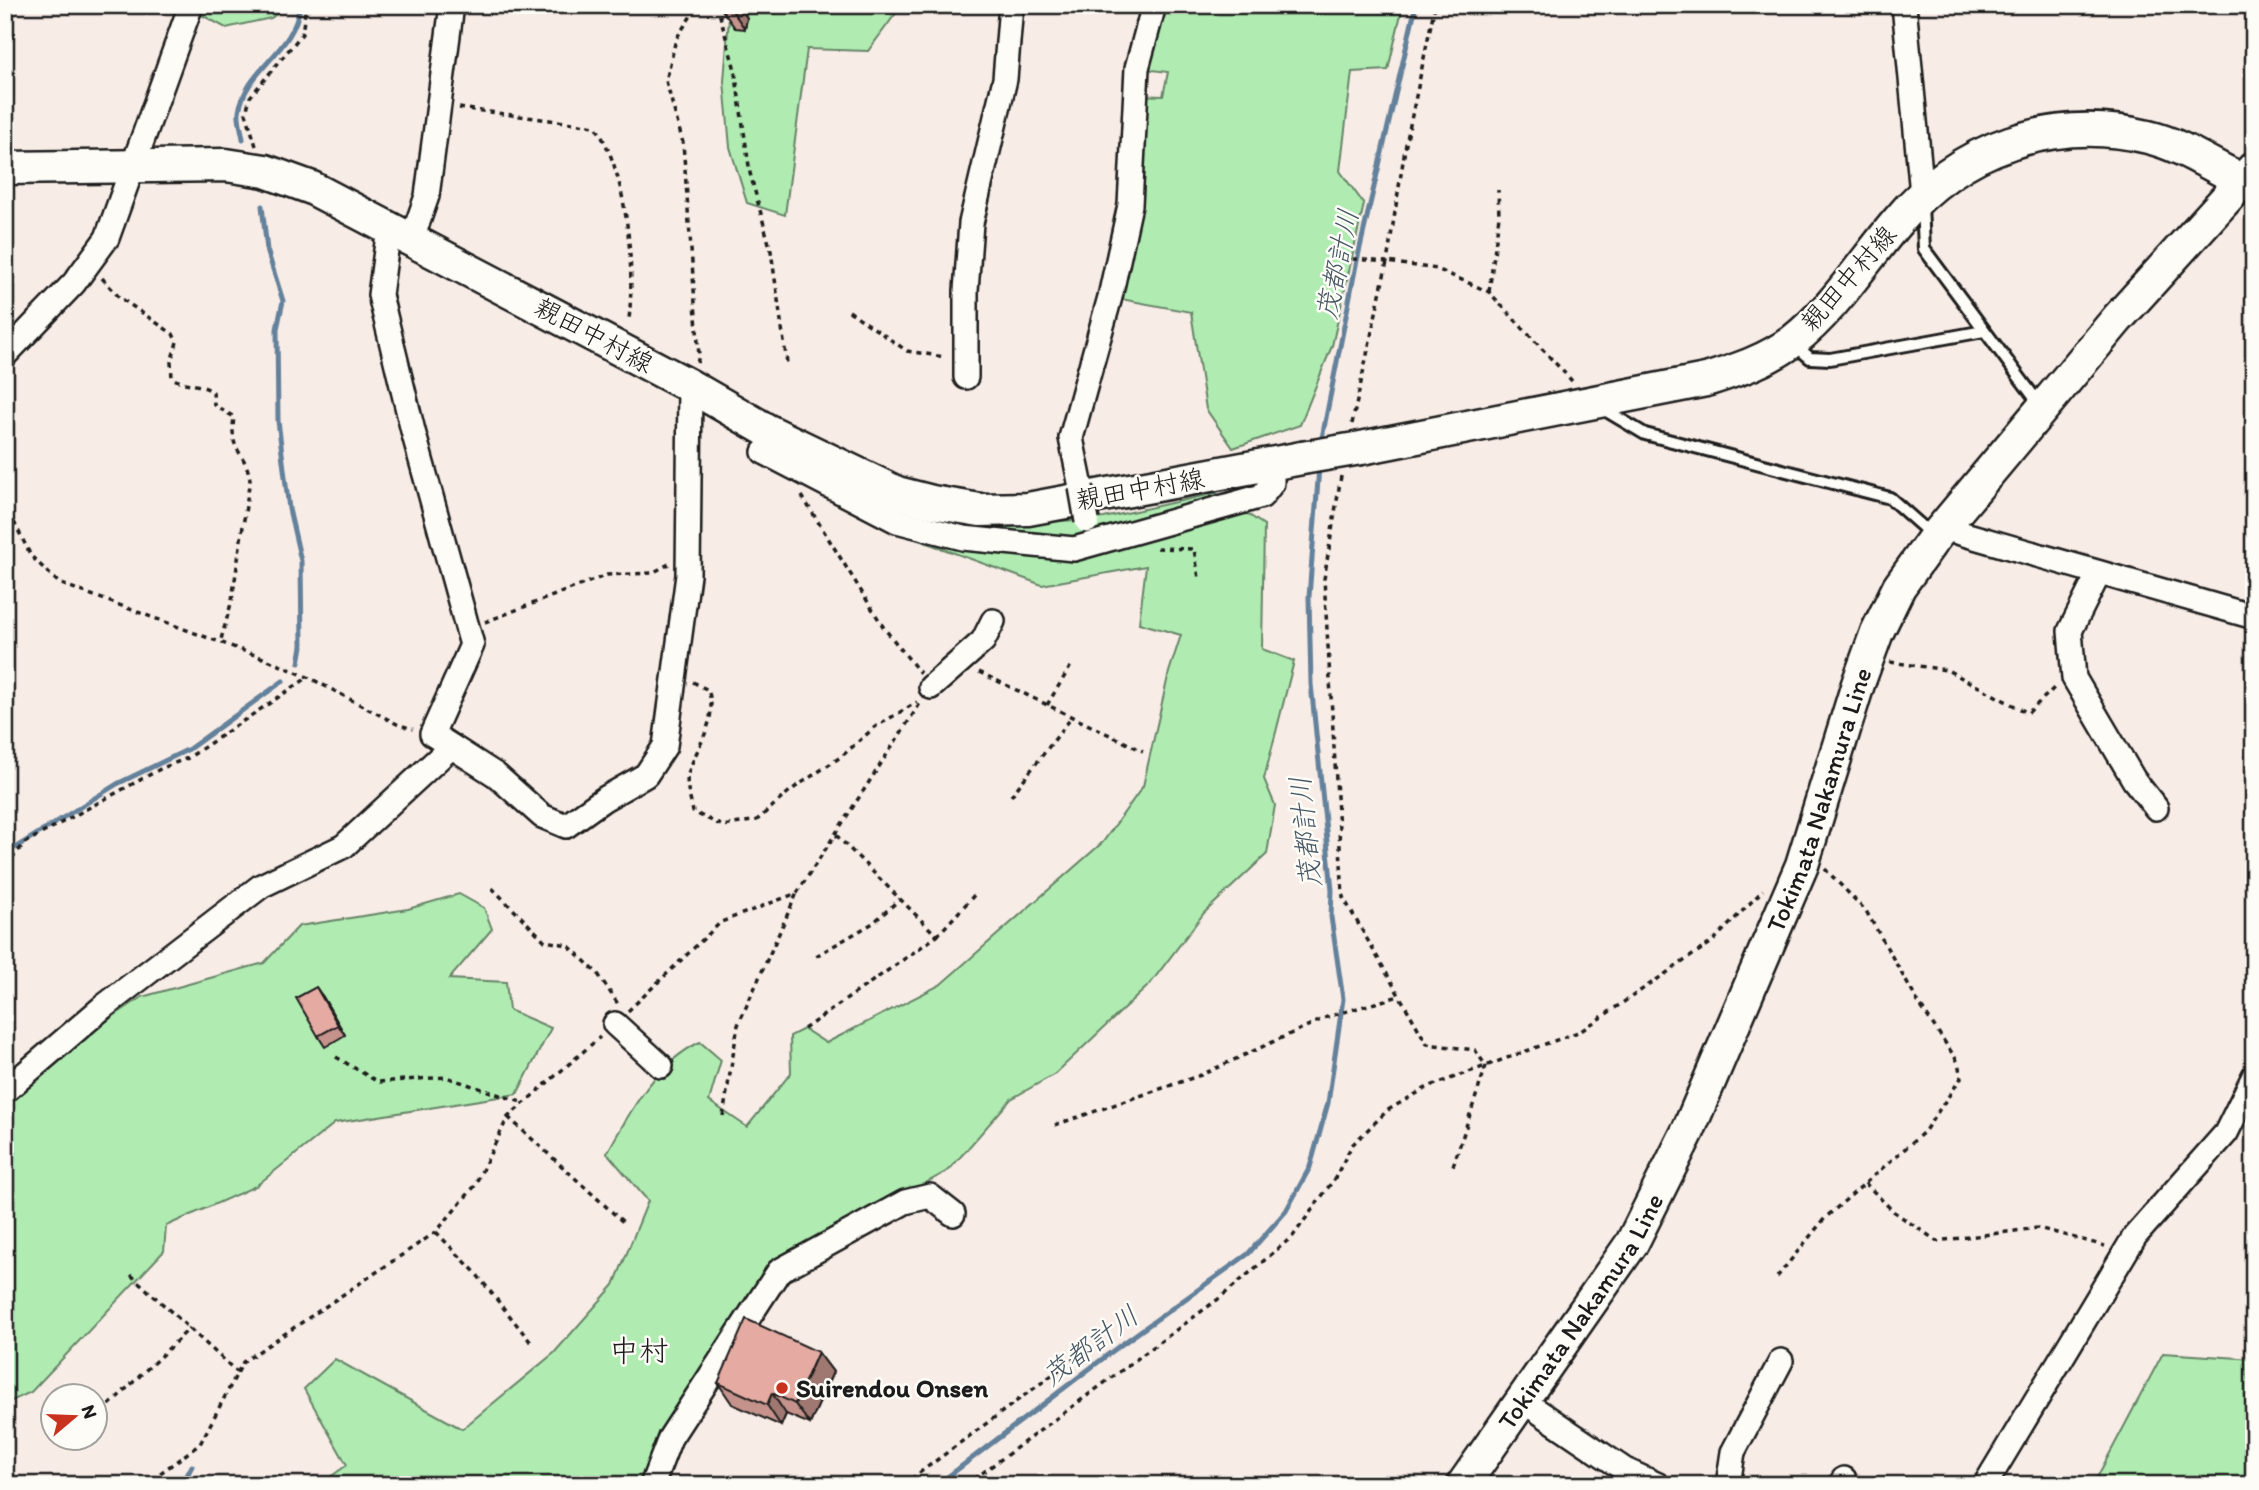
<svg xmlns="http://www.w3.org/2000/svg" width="2259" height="1490" font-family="Itim,'Klee One',sans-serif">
	<rect width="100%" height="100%" fill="#f8ece6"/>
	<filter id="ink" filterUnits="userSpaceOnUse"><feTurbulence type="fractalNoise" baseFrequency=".0143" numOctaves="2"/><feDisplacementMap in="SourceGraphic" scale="14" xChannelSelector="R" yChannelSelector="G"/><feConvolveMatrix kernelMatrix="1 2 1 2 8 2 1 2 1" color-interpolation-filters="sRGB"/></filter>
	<g filter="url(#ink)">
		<g fill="#b0ecb2" stroke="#668467" stroke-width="2">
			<path d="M183 5H289L271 18 226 28Z"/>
			<path d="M730 5 782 8 783 5H902L868 51 807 49 785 215 747 203 730 147 724 81Z"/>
			<path d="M1154 5H1403L1388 70 1352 72 1340 171 1364 204 1332 346 1300 425 1233 448 1206 409 1191 312 1110 297 1135 95 1163 96 1168 72 1137 68Z"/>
			<path d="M1216 493 1264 525 1262 649 1294 661 1264 779 1275 805 1267 854 1204 913 1150 984 1055 1074 1011 1099 949 1170 776 1266 668 1421 640 1485H319L347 1465 304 1389 335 1359 462 1429 554 1353 614 1285 648 1201 607 1153C631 1110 655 1064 700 1042L721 1060 709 1101 747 1127 791 1073 790 1036 804 1029 826 1043 940 985 1103 842 1143 786 1169 672 1181 635 1139 623 1146 566 1042 585 916 539 946 522 1005 525 1104 518Z"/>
			<path d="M459 894 484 908 492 929 449 979 506 982 509 1010 551 1028 517 1094 335 1123 256 1186 166 1226 164 1251 31 1392 5 1404V1102L78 1040 142 997 264 963 299 926 408 909Z"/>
			<path d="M2163 1353 2254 1359V1485H2093Z"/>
		</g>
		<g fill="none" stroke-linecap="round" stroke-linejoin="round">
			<g stroke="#64819b" stroke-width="5">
				<path d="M243 139C242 131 238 120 239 112 245 69 295 52 300 5"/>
				<path d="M262 206 267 250 283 301 277 329 278 421 289 509 301 561 302 646 299 663"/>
				<path d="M1321 443 1356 265 1416 5"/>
				<path d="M5 854 117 784 189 749 283 681"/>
				<path d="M182 1485 192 1466"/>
				<path d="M937 1485 1118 1347 1248 1254 1286 1211 1310 1167 1328 1103 1343 999 1331 917 1332 890 1311 684 1309 597 1319 467"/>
			</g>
			<defs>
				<g id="lane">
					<path d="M1922 204 1924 249 2040 405"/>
					<path d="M1794 344 1810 358 1830 359 1984 331"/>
					<path d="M1598 406 1645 434 1890 498 1933 536"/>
				</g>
				<g id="street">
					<path d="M1904 5 1922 194"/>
					<path d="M389 228 380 295 413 431 472 645 432 734 496 775 542 816 566 826 604 799 646 775 665 746 688 575 690 386"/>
					<path d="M412 239 427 196 452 5"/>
					<path d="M5 355 74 283 107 238 191 5"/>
					<path d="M966 377V291L971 223 1005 79 1011 5"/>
					<path d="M764 452 897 521 963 538 1074 549 1262 496 1272 483V464"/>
					<path d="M1081 487 1071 438 1110 297 1130 205 1137 68 1154 5"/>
					<path d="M1943 528 2254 617"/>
					<path d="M2099 573 2070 631 2074 678 2134 780 2156 808"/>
					<path d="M931 687 983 641 993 621"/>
					<path d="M615 1024 661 1066"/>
					<path d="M5 1091 103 1007 261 886 344 846 451 747"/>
					<path d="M1523 1401 1625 1470 1658 1485"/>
					<path d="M652 1485 670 1438 779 1271 905 1202 930 1196 953 1214"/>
					<path d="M1728 1485 1733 1452 1781 1361"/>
					<path d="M1840 1485 1844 1479"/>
					<path d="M1985 1485 2135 1236 2226 1133 2254 1076"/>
				</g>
				<g id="secondary">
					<path d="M5 168 226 165 265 171 312 188 690 386 768 431 897 493 932 502 980 510 1028 509 1302 458"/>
					<path d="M1361 448 1706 380C1737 370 1766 361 1793 341 1834 309 1863 262 1897 222 1959 147 2054 114 2148 137 2186 146 2218 171 2254 186"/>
					<path id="s1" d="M1463 1485 1632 1243 1688 1131 1802 865 1858 684 1877 632 1899 587 1935 537 2118 318 2254 168"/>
				</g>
			</defs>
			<use href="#lane" stroke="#1c1c1c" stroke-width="16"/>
			<use href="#street" stroke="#1c1c1c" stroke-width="28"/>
			<use href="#secondary" stroke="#1c1c1c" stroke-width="37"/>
			<g stroke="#1c1c1c" stroke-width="3.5" stroke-dasharray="5 5" stroke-linecap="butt">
				<path d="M717 5 735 70 750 173 771 251 787 363"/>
				<path d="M459 108 595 126C627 170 635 266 629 319"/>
				<path d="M256 146 246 113 250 97 302 34 306 5"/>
				<path d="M1343 258 1387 262 1405 149 1435 5"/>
				<path d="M102 278 119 297 173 334 177 342 171 362 172 378C186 386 201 383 213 392L214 405 234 417C229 455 244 447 250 479L232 600 220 643"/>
				<path d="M1489 292 1499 216 1498 190"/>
				<path d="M849 311 907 351 945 357"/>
				<path d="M697 363 699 356 683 143 666 81 676 39 698 5"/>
				<path d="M1352 424 1387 262 1437 269 1489 292 1572 381"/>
				<path d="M1341 476 1324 579 1343 897 1427 1044 1475 1050 1486 1066 1452 1169"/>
				<path d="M802 496 884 628 920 673"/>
				<path d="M5 504 31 556 59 583 263 658 308 677 397 724 413 729"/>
				<path d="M1157 548 1194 549 1199 578"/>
				<path d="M485 622 607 575 652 573 669 564"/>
				<path d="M1890 662 1947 670 2028 713 2056 686"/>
				<path d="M979 672 1143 751"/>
				<path d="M693 682 708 690C719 721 697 745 688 774 685 784 691 801 693 812L723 826 757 820 791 790 842 756 875 727 917 702"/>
				<path d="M1047 705 1072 664"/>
				<path d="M1011 796 1072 717"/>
				<path d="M5 866 26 842 162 768 188 758 307 678"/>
				<path d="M492 888 545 941 568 945 598 974 618 1004"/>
				<path d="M937 936 976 893"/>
				<path d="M816 956 873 923 900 899"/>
				<path d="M628 1011 721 922 797 893 921 702"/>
				<path d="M804 1029 937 936 835 834"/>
				<path d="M336 1057 378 1082 446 1077 524 1103"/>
				<path d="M723 1116 738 1025 797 893"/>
				<path d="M508 1117 623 1222"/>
				<path d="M1055 1125 1201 1075 1327 1017 1399 996"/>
				<path d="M1865 1183 1894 1212 1937 1241 2038 1228 2105 1246"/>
				<path d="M436 1232 474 1271 533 1345"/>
				<path d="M131 1275 238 1373"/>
				<path d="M1777 1277 1825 1218 1924 1132 1961 1078 1958 1062 1918 1002 1866 911 1825 869"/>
				<path d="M102 1412 190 1328"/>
				<path d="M144 1485 200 1444 243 1362 436 1232 474 1187 508 1117 600 1037"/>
				<path d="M903 1485 1090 1347"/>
				<path d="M966 1485 1221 1297 1293 1236 1335 1178 1352 1145 1388 1110 1428 1087 1581 1031 1712 942 1763 890"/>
			</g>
			<use href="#lane" stroke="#fdfcf7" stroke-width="10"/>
			<use href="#street" stroke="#fdfcf7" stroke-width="23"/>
			<use href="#secondary" stroke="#fdfcf7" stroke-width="32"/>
			<defs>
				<path id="street-bridge" d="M1081 487 1087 521"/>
				<path id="secondary-bridge" d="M1302 458 1361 448"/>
			</defs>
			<use href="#street-bridge" stroke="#1c1c1c" stroke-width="28" stroke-linecap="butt"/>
			<use href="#secondary-bridge" stroke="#1c1c1c" stroke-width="37" stroke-linecap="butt"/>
			<use href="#street-bridge" stroke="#fdfcf7" stroke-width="23"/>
			<use href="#secondary-bridge" stroke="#fdfcf7" stroke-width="32"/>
		</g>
		<g fill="#c5938c" stroke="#1c1c1c" stroke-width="2">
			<path d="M738 5 747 18 745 29 735 28 720 7Z"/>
			<path d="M323 997 345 1035 325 1047 318 1036Z"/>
			<path d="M818 1352 833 1372 810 1424 786 1414 781 1426 732 1404 718 1383Z"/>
		</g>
		<g fill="#a07872" stroke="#1c1c1c" stroke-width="2">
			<path d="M731 5H738L747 18 745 29 731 9Z"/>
			<path d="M316 987 323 997 345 1035 338 1025Z"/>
			<path d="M818 1352 833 1372 810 1424 795 1404Z"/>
			<path d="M772 1393 786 1414 781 1426 767 1405Z"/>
		</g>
		<g fill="#e5aba3" stroke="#1c1c1c" stroke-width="2">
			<path d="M721 5H731V9L720 7Z"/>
			<path d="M316 987 338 1025 318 1036 296 998Z"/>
			<path d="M746 1319 818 1352 795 1404 772 1393 767 1405 718 1383Z"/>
		</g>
	</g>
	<circle fill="#c8321e" stroke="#fdfcf7" stroke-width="2.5" cx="782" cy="1388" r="7"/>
	<g text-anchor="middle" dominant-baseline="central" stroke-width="5" stroke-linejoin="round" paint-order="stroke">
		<g font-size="26" fill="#1c1c1c" stroke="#fdfcf7">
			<text transform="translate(1848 278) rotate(-49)">親田中村線</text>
			<text transform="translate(594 335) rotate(28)">親田中村線</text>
			<text transform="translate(1140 489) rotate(-10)">親田中村線</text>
			<text stroke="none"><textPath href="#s1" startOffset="777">Tokimata Nakamura Line</textPath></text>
			<text stroke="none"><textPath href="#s1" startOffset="210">Tokimata Nakamura Line</textPath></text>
		</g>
		<g font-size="26" font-weight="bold" fill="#1c1c1c" stroke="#fdfcf7" text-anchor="start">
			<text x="796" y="1388">Suirendou Onsen</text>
		</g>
		<g font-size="28" font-style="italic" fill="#465766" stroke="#fdfcf7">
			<text transform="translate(1337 264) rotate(-78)">茂都計川</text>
			<text transform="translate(1305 832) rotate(-96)">茂都計川</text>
			<text transform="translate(1090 1345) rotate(-37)">茂都計川</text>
		</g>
		<g font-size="30" fill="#1c1c1c" stroke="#fdfcf7">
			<text x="639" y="1350">中村</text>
		</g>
	</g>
	<rect width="2259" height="1490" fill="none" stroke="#fdfcf7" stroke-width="28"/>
	<rect x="14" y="14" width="2231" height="1462" fill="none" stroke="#1c1c1c" stroke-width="2.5" filter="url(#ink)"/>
	<g transform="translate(74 1417) rotate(71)"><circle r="33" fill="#fdfcf7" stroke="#a3a29f" stroke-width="2"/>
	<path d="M0-5L12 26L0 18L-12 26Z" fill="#c8321e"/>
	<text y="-10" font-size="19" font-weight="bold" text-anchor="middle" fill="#1c1c1c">N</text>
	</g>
</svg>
